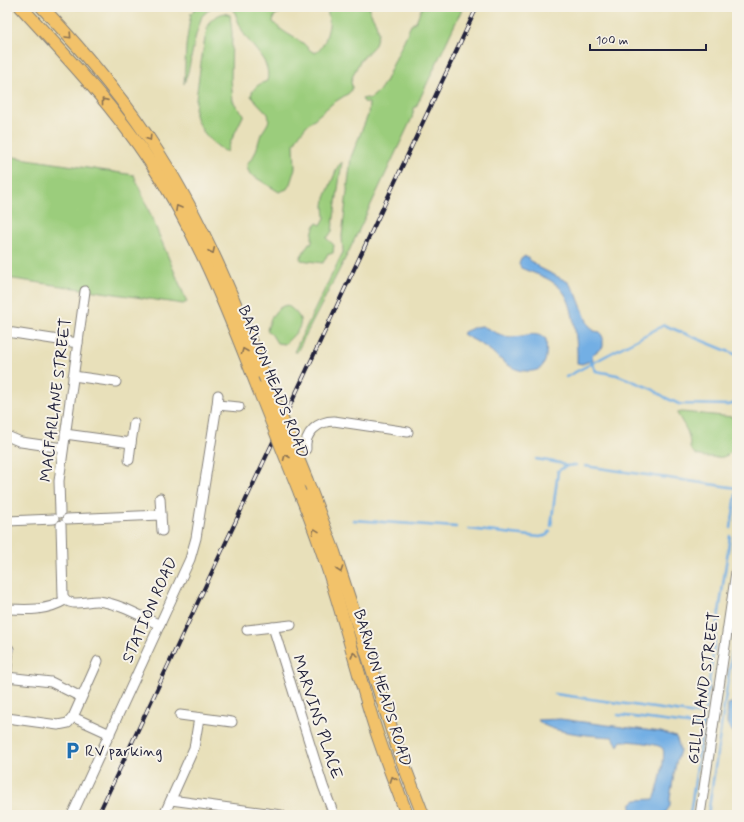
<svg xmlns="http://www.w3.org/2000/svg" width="744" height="822" font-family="Mynerve,sans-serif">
	<rect width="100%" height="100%" fill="#f7f3e8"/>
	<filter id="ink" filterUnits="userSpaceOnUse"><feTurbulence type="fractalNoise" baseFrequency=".025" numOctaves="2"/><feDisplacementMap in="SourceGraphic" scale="8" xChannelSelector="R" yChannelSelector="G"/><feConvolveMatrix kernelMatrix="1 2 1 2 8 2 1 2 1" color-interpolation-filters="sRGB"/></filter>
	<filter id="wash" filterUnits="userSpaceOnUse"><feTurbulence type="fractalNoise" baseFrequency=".012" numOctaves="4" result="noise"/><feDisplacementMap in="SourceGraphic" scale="16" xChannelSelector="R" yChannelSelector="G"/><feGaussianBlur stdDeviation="0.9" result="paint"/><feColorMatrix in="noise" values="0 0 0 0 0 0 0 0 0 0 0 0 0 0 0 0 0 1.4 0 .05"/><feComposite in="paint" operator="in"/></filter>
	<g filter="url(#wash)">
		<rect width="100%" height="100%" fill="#e8e0ba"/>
		<g fill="#9bcd7c" stroke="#5e785c">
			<path d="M197 7H212L202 16 196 35 188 72 184 84 186 46 189 25 191 13Z"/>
			<path d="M236 7H291C286 12 279 12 274 16L273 22C282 32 292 36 303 43 307 47 310 51 315 53 324 49 327 35 329 26 330 18 326 15 329 7H370V12L376 23 378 33 375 45 360 61 354 73 351 81 352 88 349 93 333 103 306 126 297 138 294 144 295 168 290 184 287 189 279 192 250 174 247 168 248 162C256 158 258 142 261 134 263 131 266 127 268 123 269 121 269 117 268 114L251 96C253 87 259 84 267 81 272 62 253 49 244 34 240 27 237 18 234 10Z"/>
			<path d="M422 7H463L416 107 414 108 412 118 348 253 297 352H294L343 252 342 236 351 157 368 115 369 103 364 102 362 99 367 98 370 99 379 91 385 82 411 25 416 21Z"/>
			<path d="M224 13 230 15 232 33 231 79 233 101 237 107 244 114 231 141 227 152C215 147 198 129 195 115 194 108 205 29 209 23 212 18 218 15 224 13Z"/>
			<path d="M7 156 134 175 187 302 183 304 7 278Z"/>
			<path d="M342 162 332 231 328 237 326 238 334 245 333 253 327 255 323 263 301 260 300 258 309 243H312C312 236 312 228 317 223L321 225 325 218 324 206 325 198 338 166Z"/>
			<path d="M287 305C309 321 301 328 285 344L277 343 272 335 267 330C270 319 275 307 287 305Z"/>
			<path d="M682 412 733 417 736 421C734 441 739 461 710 457 704 457 698 457 693 452 688 448 691 444 689 438 688 430 681 421 677 413Z"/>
		</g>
		<g fill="#73afe4" stroke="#4a6890">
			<path d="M525 256 540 268 568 282 576 293 588 324 594 331 600 332 603 338V347L592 355 593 360 582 364 577 363C578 348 574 313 568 300 565 293 560 287 554 283 547 277 530 272 521 268L519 264 521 259Z"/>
			<path d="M482 326C492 330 501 337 512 337 525 337 534 330 546 339 547 356 548 373 526 371 518 371 510 367 504 362 498 358 493 352 487 348 480 343 471 339 463 334L464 332 475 327Z"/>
			<path d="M734 702H737V733L731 731 727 723 728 704Z"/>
			<path d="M560 719 661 732 676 737 678 742 680 751 676 763 670 798V806L666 812 662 815H647L631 809V804L636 800 654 799C658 793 666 755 663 749 660 743 628 741 621 741L618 746 613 737C597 736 546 733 538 720Z"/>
		</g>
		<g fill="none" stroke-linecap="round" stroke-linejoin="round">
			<g stroke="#73afe4" stroke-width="2.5">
				<path d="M589 359 596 371 617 375 652 389 666 398 679 404 729 405 735 403"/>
				<path d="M566 377 664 325 737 355"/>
				<path d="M536 459 560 463 566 466"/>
				<path d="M585 466 737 488 731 528"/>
				<path d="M353 520 456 527"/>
				<path d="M551 526 558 471 566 466 576 465"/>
				<path d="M469 529 540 537 547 535 550 531"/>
				<path d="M555 694 704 715"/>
				<path d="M618 715 703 726"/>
				<path d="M690 815 730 536"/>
				<path d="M708 815 737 619"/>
			</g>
		</g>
	</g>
	<g filter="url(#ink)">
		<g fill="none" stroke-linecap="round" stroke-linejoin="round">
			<defs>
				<g id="minor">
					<path d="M7 332 78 343"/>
					<path d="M73 376 116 382"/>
					<path d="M217 405 218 395"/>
					<path d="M65 434 131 443 129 460"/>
					<path d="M7 436 21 442 63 448"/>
					<path d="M131 443 134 423"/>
					<path d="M306 449C304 433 318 421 334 421L408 432"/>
					<path d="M160 498 162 531"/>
					<path d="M60 513 59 481 85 291"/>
					<path d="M67 519 161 515"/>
					<path d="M7 521 54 519"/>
					<path d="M61 525 63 596C70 609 87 600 98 601 121 604 140 616 160 625"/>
					<path d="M7 609C28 610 47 611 65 600"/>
					<path d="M273 627 323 786 334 815"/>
					<path d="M247 630 291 625"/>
					<path d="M7 670 9 649"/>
					<path d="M7 677 51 682 81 697"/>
					<path d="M180 715 232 722"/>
					<path d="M73 717 110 734"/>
					<path d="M7 718 58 725 68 723 73 717 98 661"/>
					<path d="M171 800 281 815"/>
					<path d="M72 815 190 559 196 538 217 405 239 407"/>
					<path d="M164 815 194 748 199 718"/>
					<path d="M700 815 737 565"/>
				</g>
				<g id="major">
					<path d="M21 7C67 57 113 106 151 163 197 232 228 311 258 388"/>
					<path d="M42 7C85 53 125 100 159 154 203 223 234 299 264 375"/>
					<path d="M307 481 334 552 400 755 423 815"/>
					<path d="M300 493C331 566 349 643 372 718 382 751 395 783 407 815"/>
				</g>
			</defs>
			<use href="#minor" stroke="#85817a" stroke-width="11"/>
			<use href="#major" stroke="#85817a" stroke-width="14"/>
			<use href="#minor" stroke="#fff" stroke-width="9"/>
			<use href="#major" stroke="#f2c26a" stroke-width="12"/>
			<defs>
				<path id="rail" d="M98 815 477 7"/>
			</defs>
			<use href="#rail" stroke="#22223b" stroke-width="4"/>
			<use href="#rail" stroke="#f7f3e8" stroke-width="2.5" stroke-dasharray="8" stroke-linecap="butt"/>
			<defs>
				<g id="major-bridge">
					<path d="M264 375 307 481"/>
					<path d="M258 388 300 493"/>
				</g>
			</defs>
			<use href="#major-bridge" stroke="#85817a" stroke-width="14" stroke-linecap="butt"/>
			<use href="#major-bridge" stroke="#f2c26a" stroke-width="12"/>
		</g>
		<defs><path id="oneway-chevron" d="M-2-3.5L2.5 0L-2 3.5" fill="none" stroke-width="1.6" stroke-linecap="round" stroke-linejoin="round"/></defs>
		<g stroke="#8a7252">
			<use href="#oneway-chevron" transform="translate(69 36) rotate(47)"/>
			<use href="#oneway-chevron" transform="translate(104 101) rotate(-129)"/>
			<use href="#oneway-chevron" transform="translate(149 138) rotate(57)"/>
			<use href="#oneway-chevron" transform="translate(178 208) rotate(-119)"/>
			<use href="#oneway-chevron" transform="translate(212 251) rotate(65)"/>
			<use href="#oneway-chevron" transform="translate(244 351) rotate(-112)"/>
			<use href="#oneway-chevron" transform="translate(286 457) rotate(-112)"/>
			<use href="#oneway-chevron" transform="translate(315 531) rotate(-110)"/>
			<use href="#oneway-chevron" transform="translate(340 570) rotate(71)"/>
			<use href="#oneway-chevron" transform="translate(354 655) rotate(-106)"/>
			<use href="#oneway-chevron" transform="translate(393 779) rotate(-110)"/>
		</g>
	</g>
	<defs>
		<symbol id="parking-bare" viewBox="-9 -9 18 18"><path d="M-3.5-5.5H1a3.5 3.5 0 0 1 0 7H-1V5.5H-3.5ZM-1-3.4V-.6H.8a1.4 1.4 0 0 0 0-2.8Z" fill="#1f6fb2" stroke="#f7f3e8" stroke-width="2.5" paint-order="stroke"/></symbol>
	</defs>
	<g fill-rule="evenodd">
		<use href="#parking-bare" x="60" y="738" width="25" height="25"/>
	</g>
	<g text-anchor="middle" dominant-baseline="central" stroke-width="4" stroke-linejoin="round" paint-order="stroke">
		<g font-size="16" fill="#22223b" stroke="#f7f3e8">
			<text transform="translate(273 382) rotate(68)">BARWON HEADS ROAD</text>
			<text transform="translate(56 400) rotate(-83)">MACFARLANE STREET</text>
			<text transform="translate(150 610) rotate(-66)">STATION ROAD</text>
			<text transform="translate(382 688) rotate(73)">BARWON HEADS ROAD</text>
			<text transform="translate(704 688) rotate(-82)">GILLILAND STREET</text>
			<text transform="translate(317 717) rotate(72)">MARVINS PLACE</text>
		</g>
		<g font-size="16" fill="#22223b" stroke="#f7f3e8" text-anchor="start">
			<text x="85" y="751">RV parking</text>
		</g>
	</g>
	<rect width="744" height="822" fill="none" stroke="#f7f3e8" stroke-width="24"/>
	<path d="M590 44v6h116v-6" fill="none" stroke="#22223b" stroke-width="2"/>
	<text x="596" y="44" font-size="12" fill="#22223b" stroke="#f7f3e8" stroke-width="3" paint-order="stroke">100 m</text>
</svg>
